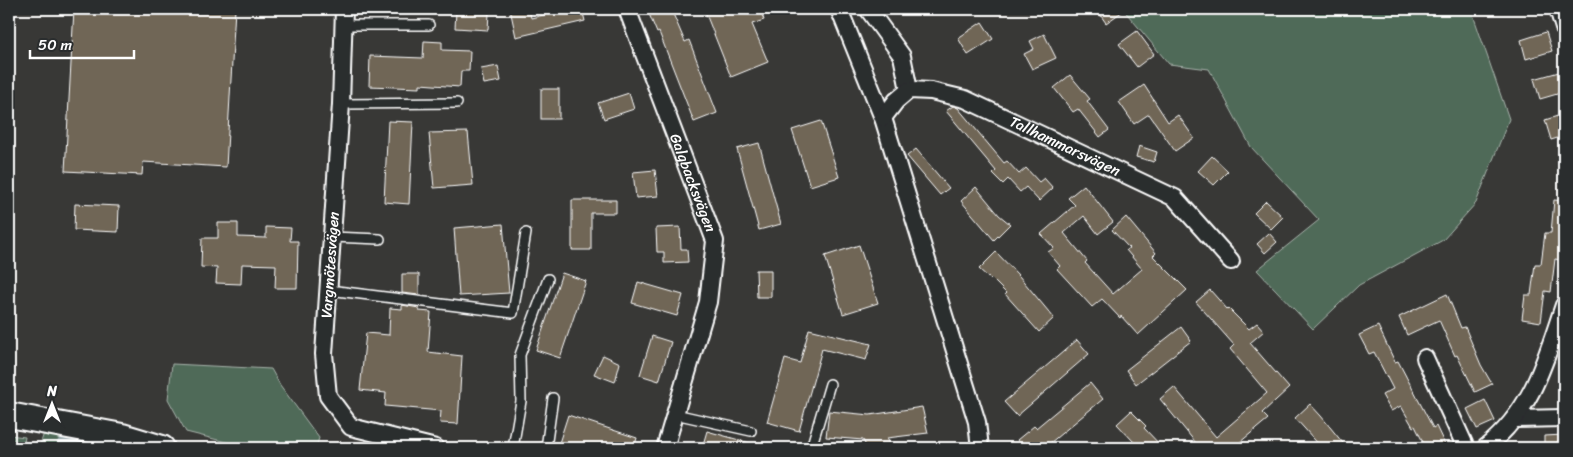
<svg xmlns="http://www.w3.org/2000/svg" width="1573" height="457" font-family="Sriracha,sans-serif">
	<rect width="100%" height="100%" fill="#383836"/>
	<filter id="ink" filterUnits="userSpaceOnUse"><feTurbulence type="fractalNoise" baseFrequency=".02" numOctaves="2"/><feDisplacementMap in="SourceGraphic" scale="10" xChannelSelector="R" yChannelSelector="G"/><feConvolveMatrix kernelMatrix="1 2 1 2 8 2 1 2 1" color-interpolation-filters="sRGB"/></filter>
	<g filter="url(#ink)">
		<g fill="#506a59" stroke="#a8b4ac">
			<path d="M1123 9H1471L1509 119 1476 203 1443 240 1359 285 1313 329 1257 270 1319 220 1251 147 1209 69 1169 64Z"/>
			<path d="M172 364 271 369 280 385 319 438 316 448H250L186 432 168 399Z"/>
			<path d="M44 433 104 446V448H39Z"/>
			<path d="M9 435 25 437 23 448H9Z"/>
		</g>
		<g fill="none" stroke-linecap="round" stroke-linejoin="round">
			<path stroke="#93a4a8" stroke-width="4.5" d="M58 448 60 441H70L98 448"/>
		</g>
		<g fill="#706657" stroke="#fff">
			<path d="M74 9H235L226 167 143 162 142 175 65 171Z"/>
			<path d="M510 9H529L531 18 569 9H582L585 21 516 37Z"/>
			<path d="M647 9H671L685 42 689 40 717 113 694 122 659 32 657 33Z"/>
			<path d="M704 9H760L764 20 752 24 768 62 731 77Z"/>
			<path d="M1096 9H1126L1106 23Z"/>
			<path d="M456 11 489 13 488 30 455 28Z"/>
			<path d="M982 22 993 39 968 55 958 38Z"/>
			<path d="M1137 31 1154 54 1137 67 1119 44Z"/>
			<path d="M1546 32 1552 51 1526 59 1521 40Z"/>
			<path d="M1044 34 1056 58 1032 69 1024 54 1034 49 1030 41Z"/>
			<path d="M424 41 442 42V50L470 51 469 71H461L460 87 420 84V88L369 86 370 56 423 58Z"/>
			<path d="M498 66 501 81 484 84 481 69Z"/>
			<path d="M1559 72 1564 92 1540 99 1534 79Z"/>
			<path d="M1070 75 1090 99 1087 101 1109 130 1100 137 1078 109 1073 112 1054 88Z"/>
			<path d="M1144 85 1168 122 1178 115 1194 138 1175 151 1149 114 1134 124 1119 102Z"/>
			<rect x="541" y="89" width="18" height="30"/>
			<path d="M629 93 634 109 604 119 598 103Z"/>
			<path d="M953 106 958 108 1004 163 1007 161 1019 174 1026 168 1039 182 1044 178 1053 188 1039 201 1026 187 1020 192 1008 179 1003 184 993 174 996 171 946 111Z"/>
			<path d="M1564 114V136L1551 140 1545 120Z"/>
			<path d="M388 121 413 122 409 204 384 202Z"/>
			<path d="M821 121 839 177 810 186 792 130Z"/>
			<path d="M468 132 473 185 434 188 429 133Z"/>
			<path d="M759 143 781 224 759 230 737 149Z"/>
			<path d="M1139 146 1157 152 1154 162 1136 157Z"/>
			<path d="M916 149 949 188 940 195 907 156Z"/>
			<path d="M1212 156 1228 171 1214 185 1198 171Z"/>
			<path d="M655 170 658 196 636 198 633 172Z"/>
			<path d="M1084 185 1113 222 1098 234 1084 216 1064 233 1087 261 1085 263 1113 294 1142 269 1126 250 1129 248 1112 230 1126 217 1156 253 1153 256 1187 290 1138 335 1121 316 1120 318 1102 299 1092 307 1057 269 1060 266 1048 252 1054 248 1041 234 1075 205 1068 198Z"/>
			<path d="M976 187 999 215 1010 224 994 240 961 201Z"/>
			<path d="M572 200H616V213H591V250H572Z"/>
			<path d="M1554 200 1564 201V228L1560 260 1555 259 1551 292 1545 291 1541 322 1522 319 1525 295H1531L1535 264H1541L1545 233H1551Z"/>
			<path d="M1266 201 1283 217 1271 229 1254 213Z"/>
			<path d="M75 204 119 206 118 232 74 230Z"/>
			<path d="M218 223H238V237L266 238V227L291 228 290 241H298L297 288H275L276 265 242 264 241 284 216 283 217 268 201 267 202 238H218Z"/>
			<path d="M503 224 509 293 459 296 454 228Z"/>
			<path d="M680 227 681 249H687L688 262 664 263V252H657L656 228Z"/>
			<path d="M1269 233 1277 242 1265 253 1257 244Z"/>
			<path d="M859 245 878 303 843 314 825 256Z"/>
			<path d="M996 252 1019 276 1054 318 1039 332 1005 294 1006 293 991 278 990 279 979 269Z"/>
			<path d="M756 270H771V297H757Z"/>
			<path d="M562 273 586 281 560 358 536 350Z"/>
			<path d="M402 274H419V295L402 293Z"/>
			<path d="M638 282 683 295 677 316 632 303Z"/>
			<path d="M1210 290 1227 309 1228 308 1249 329 1257 323 1264 331 1250 343 1289 388 1262 413 1268 419 1233 448H1200L1160 399 1174 387 1216 437 1267 393 1230 349 1234 345 1196 302Z"/>
			<path d="M1447 294 1461 328 1465 327 1481 365 1492 384 1475 392 1457 355 1455 356 1439 320 1407 335 1399 317Z"/>
			<path d="M402 305 419 308V311L431 312 428 352 462 356 458 424 440 423 441 411 385 406 386 393 360 390 366 333 389 335 390 308 402 309Z"/>
			<path d="M1378 326 1395 362 1398 361 1433 428 1436 426 1445 445 1439 448H1426L1415 426 1413 427 1401 406 1391 411 1382 395 1393 389 1374 352 1369 354 1359 335Z"/>
			<path d="M1181 327 1191 341 1136 384 1126 370Z"/>
			<path d="M809 329 871 344 866 360 822 349 799 431 767 422 785 359 800 363Z"/>
			<path d="M652 336 671 342 659 381 640 375Z"/>
			<path d="M1077 340 1089 354 1017 416 1004 402Z"/>
			<path d="M603 355 620 363 615 382 594 374Z"/>
			<path d="M1090 383 1103 399 1044 448H1024L1017 440 1034 426 1036 428Z"/>
			<path d="M1485 400 1495 421 1477 429 1467 409Z"/>
			<path d="M1310 404 1321 416 1347 448H1322L1295 418Z"/>
			<path d="M922 407 928 433 887 438 892 448H867L863 440 826 437 829 411 870 415Z"/>
			<path d="M1131 411 1146 426 1144 428 1163 448H1128L1134 442 1117 424Z"/>
			<path d="M568 415 637 438 634 448H575L559 443Z"/>
			<path d="M707 431 757 445V448H702Z"/>
			<path d="M1564 435V448H1544V436Z"/>
		</g>
		<g fill="none" stroke-linecap="round" stroke-linejoin="round">
			<defs>
				<g id="service">
					<path d="M344 25H429"/>
					<path d="M341 104 457 103"/>
					<path d="M332 237 380 239"/>
					<path d="M329 290 513 313 526 233"/>
					<path d="M675 414 751 431"/>
					<path d="M513 448 521 401 520 355 548 279"/>
					<path d="M546 448 553 398"/>
					<path d="M811 448 830 384"/>
				</g>
				<g id="minor">
					<path d="M344 9 341 104 324 354 328 396 351 427 436 448"/>
					<path id="s1" d="M627 9 715 241 708 302 665 448"/>
					<path d="M839 9 883 118 977 422 980 448"/>
					<path d="M868 9 902 56 909 90"/>
					<path d="M1558 9 1564 28"/>
					<path id="s2" d="M883 118 896 101 909 90 931 91 965 99 1175 198 1231 261"/>
					<path d="M1425 358 1466 448"/>
					<path d="M1514 419 1564 418"/>
					<path d="M1485 448C1533 410 1545 361 1564 305"/>
				</g>
				<path id="secondary" d="M9 415 122 436 162 448"/>
			</defs>
			<use href="#service" stroke="#fff" stroke-width="12"/>
			<use href="#minor" stroke="#fff" stroke-width="20"/>
			<use href="#secondary" stroke="#fff" stroke-width="28"/>
			<use href="#service" stroke="#2a2d2e" stroke-width="9"/>
			<use href="#minor" stroke="#2a2d2e" stroke-width="16"/>
			<use href="#secondary" stroke="#2a2d2e" stroke-width="24"/>
		</g>
	</g>
	<g text-anchor="middle" dominant-baseline="central" stroke-width="4" stroke-linejoin="round" paint-order="stroke">
		<g font-size="15" fill="#fff" stroke="#2a2d2e">
			<text stroke="none"><textPath href="#s2" startOffset="206">Tallhammarsvägen</textPath></text>
			<text stroke="none"><textPath href="#s1" startOffset="186">Galgbacksvägen</textPath></text>
			<text transform="translate(330 265) rotate(-86)">Vargmötesvägen</text>
		</g>
	</g>
	<rect width="1573" height="457" fill="none" stroke="#2a2d2e" stroke-width="30"/>
	<rect x="15" y="15" width="1543" height="427" fill="none" stroke="#fff" stroke-width="2" filter="url(#ink)"/>
	<g transform="translate(52 404)" stroke="#2a2d2e" stroke-width="4" paint-order="stroke">
	<path d="M0-4L9 19L0 12L-9 19Z" fill="#ffffff"/>
	<text y="-8" font-size="14" font-weight="bold" text-anchor="middle" fill="#ffffff">N</text>
	</g>
	<path d="M30 50v8h104v-8" fill="none" stroke="#ffffff" stroke-width="2.5"/>
	<text x="38" y="50" font-size="15" fill="#ffffff" stroke="#2a2d2e" stroke-width="4" paint-order="stroke">50 m</text>
</svg>
